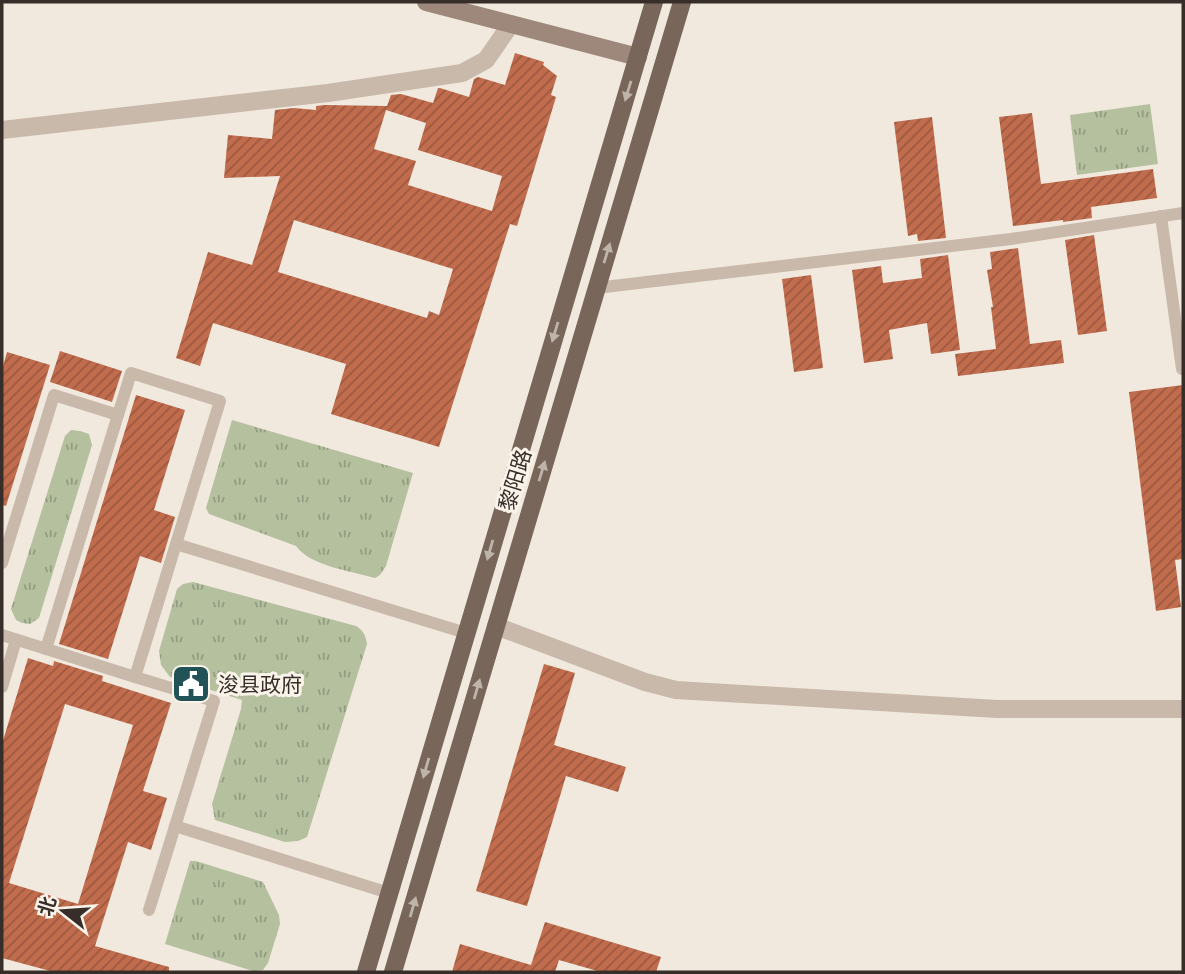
<svg xmlns="http://www.w3.org/2000/svg" width="1185" height="974" font-family="'Space Grotesk','Noto Sans SC',sans-serif">
	<defs>
		<pattern id="grass-tufts" width="24" height="20" patternUnits="userSpaceOnUse" patternTransform="scale(1.75)"><rect width="24" height="20" fill="#b4c09e"/><path d="M3 7l-1-3M5 7V3M7 7l1-3M15 17l-1-3M17 17v-4M19 17l1-3" fill="none" stroke="#939c81"/></pattern>
		<pattern id="building-hatch" width="6" height="6" patternUnits="userSpaceOnUse" patternTransform="scale(1.75)"><rect width="6" height="6" fill="#c06c4d"/><path d="M-1 1l2-2M0 6l6-6M5 7l2-2" fill="none" stroke="#9d5940"/></pattern>
	</defs>
	<rect width="100%" height="100%" fill="#f1e9de"/>
	<g fill="url(#grass-tufts)">
		<path d="M1150 104 1158 164 1077 175 1070 115Z"/>
		<path d="M232 420 413 473 386 566 380 575 375 578C351 571 310 566 296 546L209 514 206 508Z"/>
		<path d="M71 430 80 431 89 434 92 445 39 618 30 624 22 623 16 620 11 609 65 436Z"/>
		<path d="M193 582 356 626C363 630 366 636 367 644L307 837 298 841 285 842 215 820 212 804 241 709 242 700 170 677 161 665 159 651 177 589 183 584Z"/>
		<path d="M190 861H196L263 882 279 915 280 924 268 963 263 970 253 971 165 944Z"/>
	</g>
	<g fill="url(#building-hatch)" fill-rule="evenodd">
		<path d="M515 53 544 62 543 65 557 76 551 95 556 97 517 226 510 224 439 447 331 414 346 364 213 323 200 366 176 358 208 252 252 265 280 176 224 178 228 135 272 139 275 110 294 108 316 110V106L325 105 387 106 391 95 401 94 433 103 438 88H440L469 97 474 79 478 77 505 85ZM386 110 426 123 418 150 502 176 492 211 408 185 416 161 374 149ZM294 220 453 269 439 315 429 311 427 318 278 272Z"/>
		<path d="M1032 113 1041 184 1153 169 1157 198 1091 207 1092 218 1063 222V220L1013 226 999 117Z"/>
		<path d="M932 117 946 238 918 241 917 234 908 236 894 122Z"/>
		<path d="M1094 235 1107 331 1078 335 1065 240Z"/>
		<path d="M1018 248 1030 344 1061 340 1064 363 958 376 955 354 996 349 991 307H993L987 270 992 269 990 252Z"/>
		<path d="M948 255 960 350 931 354 927 323 889 330 893 359 864 363 852 270 881 266 883 283 922 278 920 259Z"/>
		<path d="M811 275 823 368 794 372 782 279Z"/>
		<path d="M60 351 122 371 112 402 50 382Z"/>
		<path d="M7 352 50 365 6 506 2 505V370Z"/>
		<path d="M1183 385V559L1175 560 1181 607 1156 611 1129 392Z"/>
		<path d="M136 395 185 410 154 510 175 517 161 563 140 556 108 659 59 644Z"/>
		<path d="M28 658 53 666 54 661 103 676 102 681 171 703 143 791 167 798 151 850 128 842 95 946 169 967V972H54L2 958V744ZM65 704 133 725 78 904 9 883Z"/>
		<path d="M544 664 575 673 554 745 626 767 618 792 566 776 527 906 476 891Z"/>
		<path d="M545 922 661 957 656 972H601L559 960 555 972H452L460 944 531 965Z"/>
	</g>
	<g fill="none" stroke-linecap="round" stroke-linejoin="round">
		<g stroke="#c9b9aa" stroke-width="12">
			<path d="M1161 216 1182 369"/>
			<path d="M596 288 1011 239 1183 213"/>
			<path d="M118 415 131 373 220 401 176 544"/>
			<path d="M2 563 54 395 118 415 46 649"/>
			<path d="M2 635 135 677 176 544 466 633"/>
			<path d="M135 677 214 701 149 910"/>
			<path d="M2 687 16 640"/>
			<path d="M175 826 389 893"/>
		</g>
		<g stroke="#c9b9aa" stroke-width="18">
			<path d="M2 130 328 93 462 73 486 60 511 24"/>
			<path d="M496 626 645 682 676 690 997 709H1183"/>
		</g>
		<path stroke="#9d887b" stroke-width="18" d="M426 2 638 57"/>
		<g stroke="#78665b" stroke-width="18">
			<path d="M366 972 654 2"/>
			<path d="M393 972 682 2"/>
		</g>
	</g>
	<defs><path id="oneway-solid" d="M-6-.8H1V-3.2L6.5 0L1 3.2V.8H-6Z" transform="scale(1.75)"/></defs>
	<g fill="#bfb4aa">
		<use href="#oneway-solid" transform="translate(628 91) rotate(107)"/>
		<use href="#oneway-solid" transform="translate(607 253) rotate(-73)"/>
		<use href="#oneway-solid" transform="translate(555 332) rotate(107)"/>
		<use href="#oneway-solid" transform="translate(542 471) rotate(-73)"/>
		<use href="#oneway-solid" transform="translate(490 550) rotate(106)"/>
		<use href="#oneway-solid" transform="translate(477 689) rotate(-74)"/>
		<use href="#oneway-solid" transform="translate(426 768) rotate(106)"/>
		<use href="#oneway-solid" transform="translate(413 907) rotate(-74)"/>
	</g>
	<defs>
		<symbol id="civic-square" viewBox="-11 -11 22 22"><rect x="-9" y="-9" width="18" height="18" rx="4" fill="#205257" stroke="#f9f3ea"/><path d="M-.6-6.5H3V-4.5H.6V-3L4-1V1h2V6H-6V1h2V-1L-.6-3ZM-1.2 2.5V6h2.4V2.5Z" fill="#fff"/></symbol>
	</defs>
	<g fill-rule="evenodd">
		<use href="#civic-square" x="169" y="662" width="44" height="44"/>
	</g>
	<g text-anchor="middle" dominant-baseline="central" stroke-width="6" stroke-linejoin="round" paint-order="stroke">
		<g font-size="21" fill="#372e29" stroke="#f9f3ea">
			<text transform="translate(515 480) rotate(-73)">黎阳路</text>
		</g>
		<g font-size="21" fill="#372e29" stroke="#f9f3ea" text-anchor="start">
			<text x="218" y="684">浚县政府</text>
		</g>
	</g>
	<rect width="1185" height="974" fill="none" stroke="#372e29" stroke-width="7"/>
	<g transform="translate(63 911) rotate(287)" stroke="#f9f3ea" stroke-width="5" paint-order="stroke">
	<path d="M0-5L12 26L0 18L-12 26Z" fill="#372e29"/>
	<text y="-10" font-size="19" font-weight="bold" text-anchor="middle" fill="#372e29">北</text>
	</g>
</svg>
